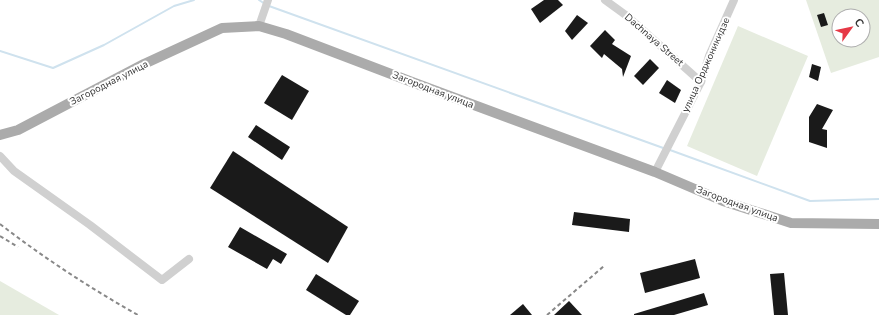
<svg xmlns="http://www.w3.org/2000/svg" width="879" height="315" font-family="'Nunito Sans',sans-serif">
	<rect width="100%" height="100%" fill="#fff"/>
	<g fill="#e6ecdf" fill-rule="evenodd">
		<path d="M806 0H879V57L831 73ZM839 16H863V40H839Z"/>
		<path d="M738 26 808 56 757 176 687 146Z"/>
		<path d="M0 281 59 315H0Z"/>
	</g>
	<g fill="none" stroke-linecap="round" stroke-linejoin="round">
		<g stroke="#cfe2ee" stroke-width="2">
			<path d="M259 0 265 4"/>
			<path d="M269 6 666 149"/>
			<path d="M0 51 53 68 104 45 174 6 194 0"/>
			<path d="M670 150 810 201 879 199"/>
		</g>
	</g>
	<g fill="#1a1a1a">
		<path d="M544 0H558L563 5 540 23 531 9Z"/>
		<path d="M824 13 828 25 821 27 817 15Z"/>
		<path d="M577 15 588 23 572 40 565 31Z"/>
		<path d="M605 30 615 40 612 44 631 56 623 77 622 69 604 54 602 58 590 46Z"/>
		<path d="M650 59 659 68 643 85 634 76Z"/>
		<path d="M812 64 821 67 818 81 809 77Z"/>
		<path d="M282 75 309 91 292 120 264 103Z"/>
		<path d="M667 80 681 90 675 103 659 93Z"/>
		<path d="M817 104 833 110 822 129 827 130V148L809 142V117Z"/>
		<path d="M256 125 290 147 282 160 248 137Z"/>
		<path d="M233 151 348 227 328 263 210 188Z"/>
		<path d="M574 212 630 219 629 232 572 225Z"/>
		<path d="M240 227 287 254 281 264 273 259 267 269 228 247Z"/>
		<path d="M695 259 700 278 645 293 640 273Z"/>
		<path d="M784 273 788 315H774L770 274Z"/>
		<path d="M316 274 359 301 350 315H346L306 290Z"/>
		<path d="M704 293 708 305 674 315H634V314Z"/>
		<path d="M569 301 582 315H554Z"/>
		<path d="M523 304 532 315H510Z"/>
	</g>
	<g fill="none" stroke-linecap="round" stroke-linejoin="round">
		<g stroke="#d0d0d0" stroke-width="8">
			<path d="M605 0 627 16 701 82"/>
			<path d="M259 26 268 0"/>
			<path d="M0 156 14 171 90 225 162 280 189 259"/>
			<path d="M655 172 701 82 709 56 734 0"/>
		</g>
		<path stroke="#ababab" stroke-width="10" d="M0 135 18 130 144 64 222 28 259 26 286 34 412 82 655 172 723 201 791 223 879 224"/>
		<g stroke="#888" stroke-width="2" stroke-dasharray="4 3" stroke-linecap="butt">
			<path d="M0 224C44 258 90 288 138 315"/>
			<path d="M0 236 18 247"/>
			<path d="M547 315 604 266"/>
		</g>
	</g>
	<g text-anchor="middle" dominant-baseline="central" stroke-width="4" stroke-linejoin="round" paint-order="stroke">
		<g font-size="10" fill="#333" stroke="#fff">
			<text transform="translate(654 40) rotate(41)">Dachnaya Street</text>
			<text transform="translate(706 65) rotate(-66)">улица Орджоникидзе</text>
			<text transform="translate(109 83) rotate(-27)">Загородная улица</text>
			<text transform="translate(433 90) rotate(21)">Загородная улица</text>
			<text transform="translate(737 204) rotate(20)">Загородная улица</text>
		</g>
	</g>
	<g transform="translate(851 28) rotate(57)"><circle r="19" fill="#ffffff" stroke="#adadad"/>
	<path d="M0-3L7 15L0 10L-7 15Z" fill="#e63946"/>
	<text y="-6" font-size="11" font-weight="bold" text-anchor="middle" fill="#333333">С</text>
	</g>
</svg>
